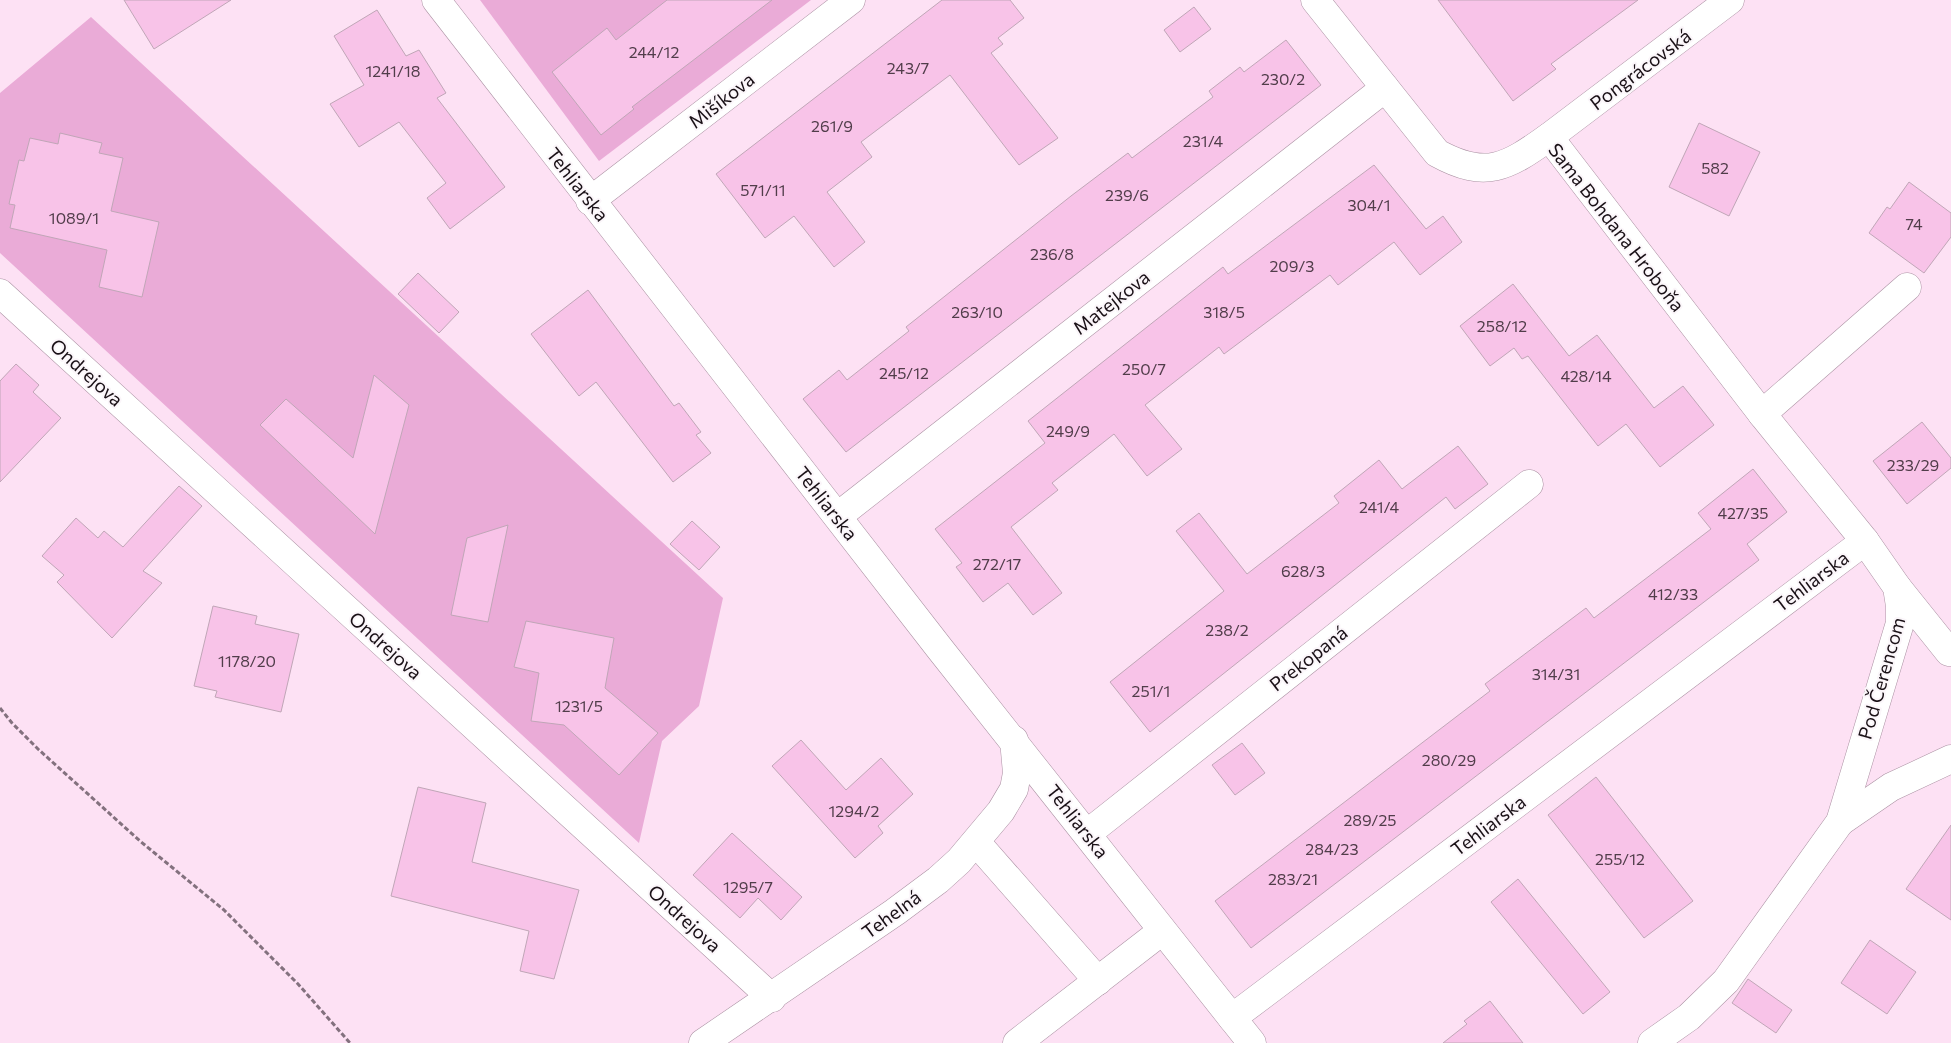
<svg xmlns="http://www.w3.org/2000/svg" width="1951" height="1043" font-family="Commissioner,sans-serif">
	<rect width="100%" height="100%" fill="#fde1f4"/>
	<g fill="#eaabd7">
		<path d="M480 0H811L599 161Z"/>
		<path d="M91 17 723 598 699 706 662 741 639 843 0 253V93Z"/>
	</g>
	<g fill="#f8c3e8" stroke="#c0a6b7">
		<path d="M124 0H231L154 49Z"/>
		<path d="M667 0H772L632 107 634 109 601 135 552 72 607 28 616 40Z"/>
		<path d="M942 0H1010L1024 18 998 38 1003 44 991 53 1058 138 1019 165 950 75 861 142 872 157 827 192 865 242 834 267 794 216 765 238 716 174Z"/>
		<path d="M1438 0H1638L1551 64 1556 69 1513 101Z"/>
		<path d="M1194 7 1211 29 1180 52 1164 30Z"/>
		<path d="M377 10 406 56 419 50 446 93 437 98 505 187 450 229 427 198 446 183 399 122 359 147 330 104 364 85 334 36Z"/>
		<path d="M1286 40 1321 85 846 452 803 399 839 370 847 380 909 331 906 327 1071 196 1128 153 1132 158 1213 97 1209 91 1240 67 1244 72Z"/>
		<path d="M1699 123 1760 152 1729 216 1669 187Z"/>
		<path d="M60 133 102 143 99 153 123 158 111 211 159 222 142 297 99 287 107 250 10 228 15 205 9 204 19 160 24 161 30 138 58 144Z"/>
		<path d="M1374 165 1426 229 1443 216 1462 242 1420 275 1394 242 1338 285 1330 275 1224 354 1219 347 1145 405 1182 449 1147 476 1114 434 1052 483 1058 490 1011 527 1062 593 1033 615 1008 583 983 602 956 567 962 563 935 529 1045 443 1028 421 1223 267 1228 274Z"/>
		<path d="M1909 182 1951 213V237L1924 273 1869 233 1887 207 1890 209Z"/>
		<path d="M418 273 459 312 439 333 398 294Z"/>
		<path d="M1513 284 1569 356 1597 335 1654 408 1683 386 1714 425 1660 467 1626 424 1598 446 1528 356 1522 359 1514 348 1490 366 1460 326Z"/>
		<path d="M588 290 674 406 679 403 701 432 696 435 711 453 673 482 596 382 579 396 531 334Z"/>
		<path d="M16 364 39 385 33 392 61 418 0 482V381Z"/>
		<path d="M374 375 409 405 375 534 260 425 286 399 353 458Z"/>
		<path d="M1922 422 1951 458V468L1907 504 1873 461Z"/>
		<path d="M1458 446 1488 484 1455 509 1446 497 1150 732 1110 682 1224 591 1176 531 1199 513 1247 574 1339 503 1334 496 1379 460 1402 489Z"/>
		<path d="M1753 469 1787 512 1747 544 1759 560 1251 948 1215 901 1490 691 1485 684 1586 608 1594 618 1711 529 1698 513Z"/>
		<path d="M179 486 202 506 143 571 162 583 112 638 57 582 64 575 42 556 76 518 98 538 104 531 123 547Z"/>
		<path d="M692 521 720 547 699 570 670 544Z"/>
		<path d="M508 525 488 622 451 615 467 538Z"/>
		<path d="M213 606 257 616 255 624 299 634 281 712 215 697 217 691 194 686Z"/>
		<path d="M526 621 614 638 605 688 658 733 619 775 564 725 531 721 539 673 514 667Z"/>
		<path d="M801 740 846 790 881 758 913 794 878 826 883 833 855 858 772 766Z"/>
		<path d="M1242 743 1265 773 1235 795 1212 765Z"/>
		<path d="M1596 777 1693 901 1644 938 1548 815Z"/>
		<path d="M418 787 486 803 472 862 579 890 554 979 520 971 529 931 391 896Z"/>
		<path d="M1951 825V920L1906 889Z"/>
		<path d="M732 833 802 897 781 920 758 898 740 918 693 875Z"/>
		<path d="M1518 879 1610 992 1583 1014 1491 902Z"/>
		<path d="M1870 940 1916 972 1887 1014 1841 983Z"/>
		<path d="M1748 979 1792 1010 1776 1033 1732 1003Z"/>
		<path d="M1490 1001 1523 1043H1443L1467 1024 1464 1021Z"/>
	</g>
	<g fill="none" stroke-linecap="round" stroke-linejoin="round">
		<defs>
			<g id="minor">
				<path d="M436 0 940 649 1232 1018 1865 541"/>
				<path d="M1315 0 1437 153C1486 180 1507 167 1549 137L1762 414 1865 541 1897 587 1900 606V623L1840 822 1726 981 1689 1017 1652 1043"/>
				<path d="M1549 137 1730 0"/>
				<path d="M590 201 851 0"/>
				<path d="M0 293 772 998"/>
				<path d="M1762 414 1907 287"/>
				<path d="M838 516 1385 88"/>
				<path d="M1897 587 1949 652"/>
				<path d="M1840 822 1891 787 1951 759"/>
				<path d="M1088 833 1529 484"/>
				<path d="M976 842 1098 981"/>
				<path d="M1232 1018 1252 1043"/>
				<path d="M703 1043 895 912 938 880 959 861 1001 811 1014 789 1017 773 1014 740"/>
				<path d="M1017 1043 1162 931"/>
			</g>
		</defs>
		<use href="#minor" stroke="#ab92a3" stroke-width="29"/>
		<path stroke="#83717e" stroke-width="3" stroke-dasharray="5 2.5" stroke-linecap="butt" d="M0 708 12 723 38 749 140 841 224 910 298 984 350 1043"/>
		<use href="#minor" stroke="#fff" stroke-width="28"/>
	</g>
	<g text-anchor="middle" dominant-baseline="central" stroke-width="4" stroke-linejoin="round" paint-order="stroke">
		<g font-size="16" fill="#513d4a">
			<text x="654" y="51">244/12</text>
			<text x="908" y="67">243/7</text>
			<text x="393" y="70">1241/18</text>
			<text x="1283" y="78">230/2</text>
			<text x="832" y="125">261/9</text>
			<text x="1203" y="140">231/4</text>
			<text x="1715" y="167">582</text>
			<text x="763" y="189">571/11</text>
			<text x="1127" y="194">239/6</text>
			<text x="1369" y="204">304/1</text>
			<text x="74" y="217">1089/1</text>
			<text x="1914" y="223">74</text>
			<text x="1052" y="253">236/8</text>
			<text x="1292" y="265">209/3</text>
			<text x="977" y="311">263/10</text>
			<text x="1224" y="311">318/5</text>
			<text x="1502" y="325">258/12</text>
			<text x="1144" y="368">250/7</text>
			<text x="904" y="372">245/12</text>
			<text x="1586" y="375">428/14</text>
			<text x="1068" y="430">249/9</text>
			<text x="1913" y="464">233/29</text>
			<text x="1379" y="506">241/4</text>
			<text x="1743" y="512">427/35</text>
			<text x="997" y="563">272/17</text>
			<text x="1303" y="570">628/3</text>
			<text x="1673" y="593">412/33</text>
			<text x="1227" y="629">238/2</text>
			<text x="247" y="660">1178/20</text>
			<text x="1556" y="673">314/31</text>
			<text x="1151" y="690">251/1</text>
			<text x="579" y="705">1231/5</text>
			<text x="1449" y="759">280/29</text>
			<text x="854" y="810">1294/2</text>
			<text x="1370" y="819">289/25</text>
			<text x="1332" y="848">284/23</text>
			<text x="1620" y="858">255/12</text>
			<text x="1293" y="878">283/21</text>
			<text x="748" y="886">1295/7</text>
		</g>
		<g font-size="19" fill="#191016" stroke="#fbf6fa">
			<text transform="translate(1640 69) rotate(-37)">Pongrácovská</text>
			<text transform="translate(721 100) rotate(-38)">Mišíkova</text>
			<text transform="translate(578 184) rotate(52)">Tehliarska</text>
			<text transform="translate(1617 227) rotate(52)">Sama Bohdana Hroboňa</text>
			<text transform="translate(1111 302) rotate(-38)">Matejkova</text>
			<text transform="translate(87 372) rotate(42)">Ondrejova</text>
			<text transform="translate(827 503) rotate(52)">Tehliarska</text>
			<text transform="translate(1811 581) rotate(-37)">Tehliarska</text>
			<text transform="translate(386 645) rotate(42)">Ondrejova</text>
			<text transform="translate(1308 658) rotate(-38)">Prekopaná</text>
			<text transform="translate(1881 678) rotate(-74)">Pod Čerencom</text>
			<text transform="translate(1078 821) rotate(52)">Tehliarska</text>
			<text transform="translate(1488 825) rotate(-37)">Tehliarska</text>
			<text transform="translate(891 914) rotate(-36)">Tehelná</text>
			<text transform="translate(685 918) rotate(42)">Ondrejova</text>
		</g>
	</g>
</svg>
